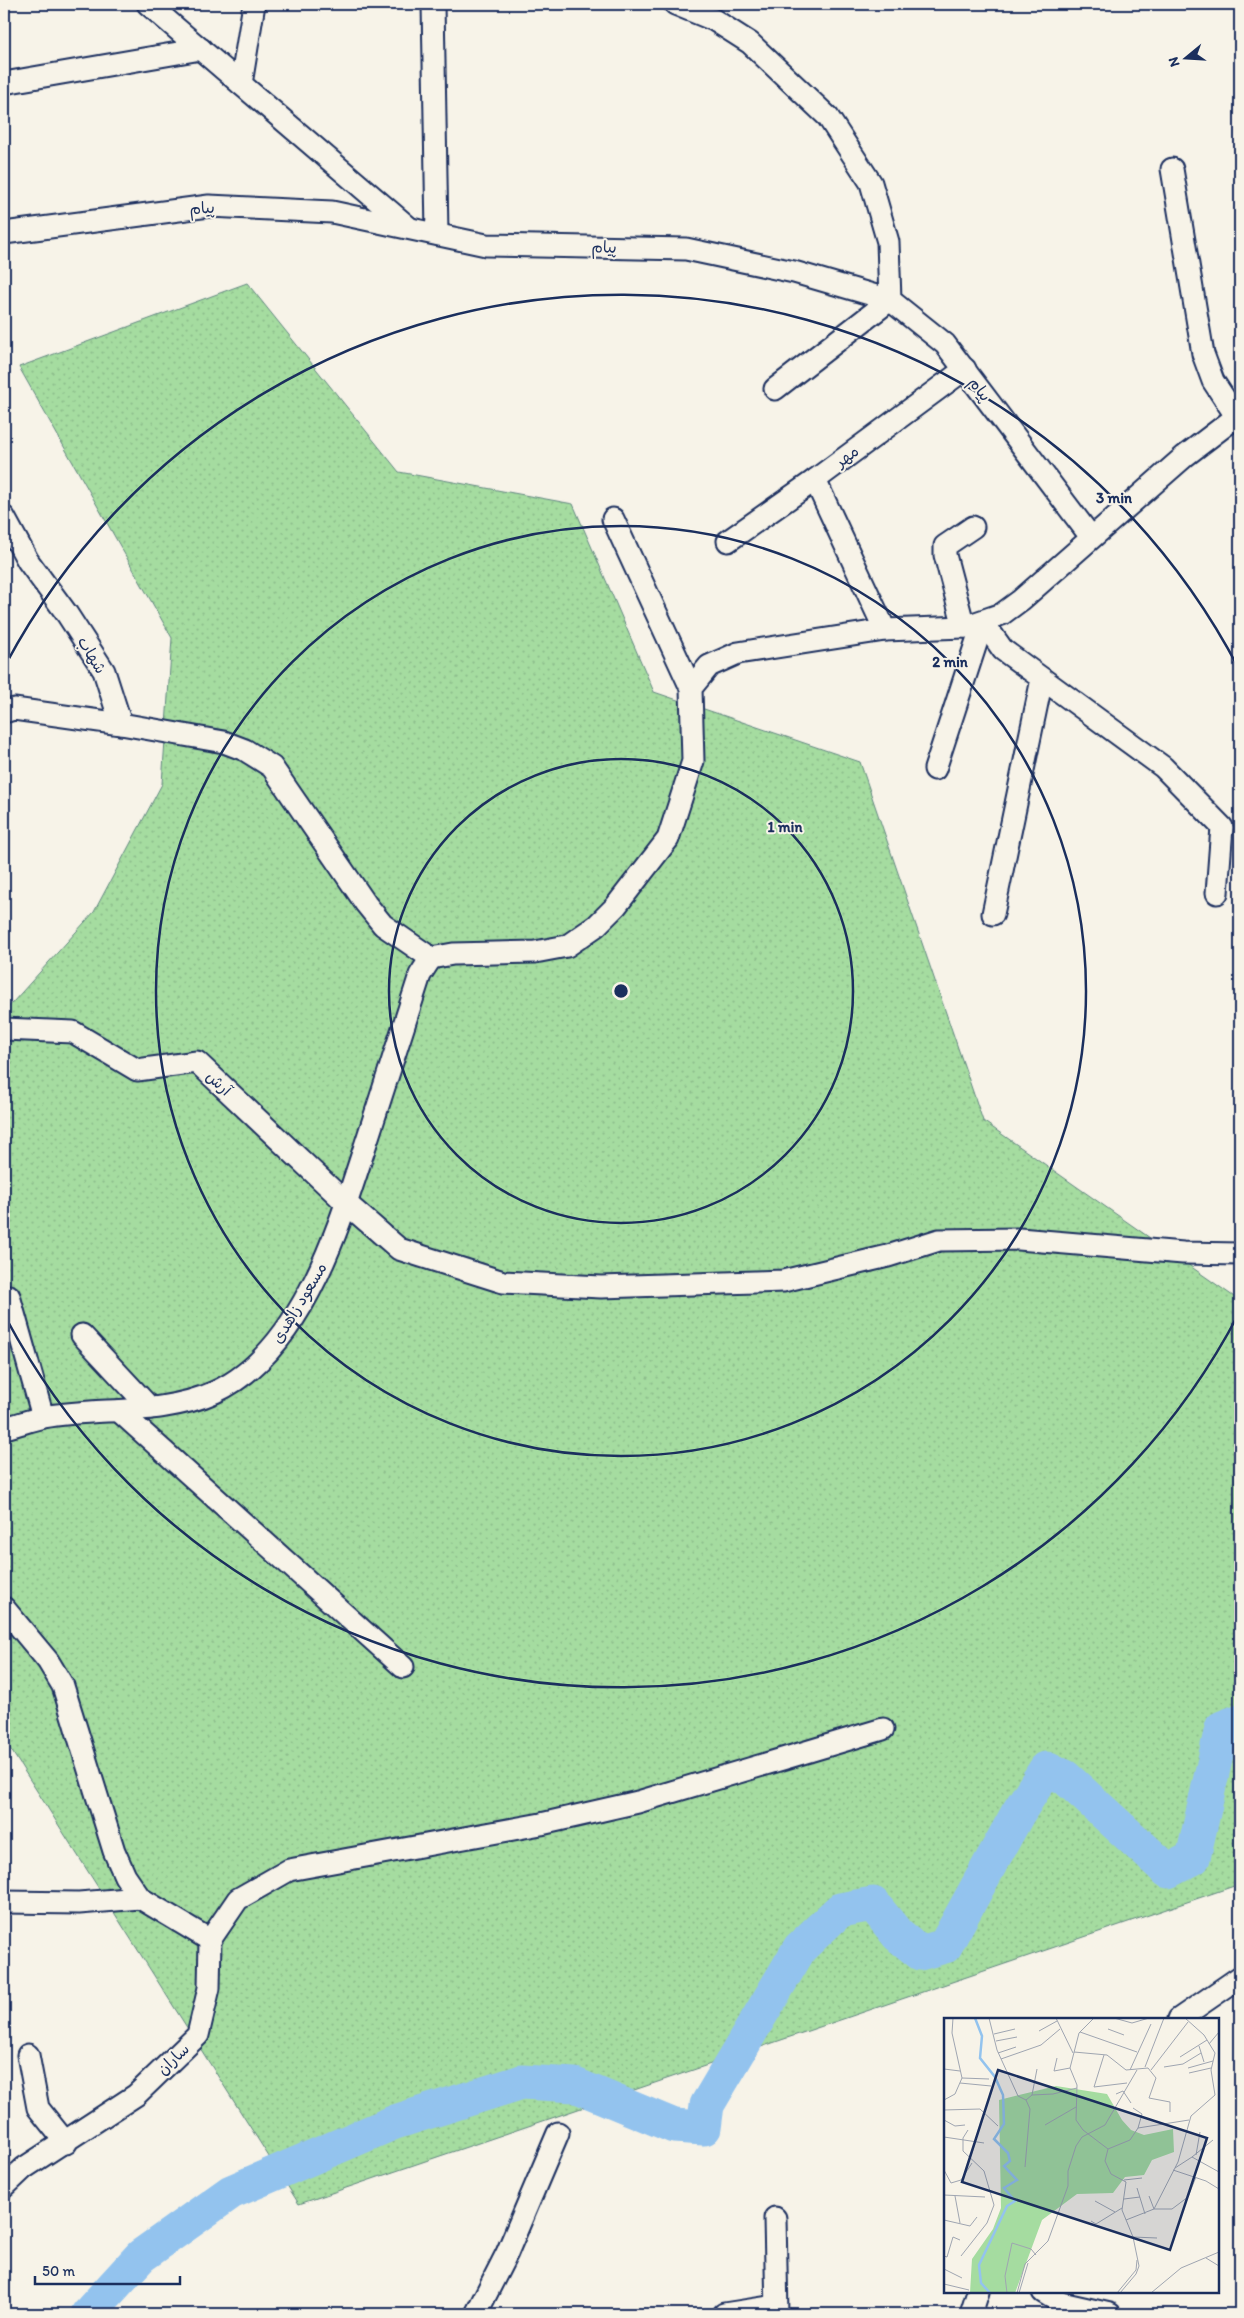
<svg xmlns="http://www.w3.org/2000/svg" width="1244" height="2318" font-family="Itim,'Playpen Sans Arabic',sans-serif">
	<defs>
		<pattern id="grass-dots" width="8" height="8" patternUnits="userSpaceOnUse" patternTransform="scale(1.25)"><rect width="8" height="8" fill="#a5dca0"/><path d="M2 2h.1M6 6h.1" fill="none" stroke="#8dbd8c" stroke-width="1.8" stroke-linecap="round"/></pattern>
	</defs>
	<rect width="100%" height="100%" fill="#f7f3e8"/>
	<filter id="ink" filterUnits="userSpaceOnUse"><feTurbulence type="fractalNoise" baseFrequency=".02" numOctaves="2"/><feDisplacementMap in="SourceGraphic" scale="10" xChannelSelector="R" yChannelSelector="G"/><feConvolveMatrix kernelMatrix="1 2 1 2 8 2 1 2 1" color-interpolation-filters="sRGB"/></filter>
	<g filter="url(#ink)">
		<path fill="url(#grass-dots)" stroke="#60867f" d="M247 283 399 472 573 504 654 692 860 762 983 1121 1240 1301V1884L299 2204 4 1739V1012L94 912 162 784 172 638 19 367Z"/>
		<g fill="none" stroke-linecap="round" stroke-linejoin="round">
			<path stroke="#93c3ee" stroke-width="35" d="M88 2314 141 2256 231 2192 395 2122 522 2082 575 2085 674 2126 704 2128 707 2105 800 1948 840 1910 873 1904 898 1935 920 1953 945 1946 1018 1813 1046 1769 1065 1777 1168 1871 1193 1858 1222 1728 1240 1721"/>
			<defs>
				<g id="minor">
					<path d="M148 4 241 84"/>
					<path d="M254 4 241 84 408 227"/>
					<path d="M433 4 437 234"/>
					<path d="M675 4 714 20 750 43 828 117 871 183 888 242 890 300 775 389"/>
					<path d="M4 83 201 49"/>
					<path d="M1172 169 1203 354 1213 381 1236 416"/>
					<path d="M4 233 209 206 332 212 486 245 686 249 794 272 890 300 945 344 1091 537"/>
					<path d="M815 480 885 630"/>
					<path d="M4 517 28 561 67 614 104 671 121 724 14 709 4 712"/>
					<path d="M613 519 691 688"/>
					<path d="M728 541 815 480 965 369"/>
					<path d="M983 622 1003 650 1163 767 1222 827 1217 893"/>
					<path d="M964 627 945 555V546L973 527"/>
					<path d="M121 724 224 742 245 750 272 767 366 904 383 925 431 958 453 954 535 952 567 946 596 926 616 906 668 839 693 761 691 688 709 666 738 653 885 630 964 627 1002 614 1021 600 1185 456 1240 414"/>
					<path d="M935 769 983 622"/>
					<path d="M993 914 1042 679"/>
					<path d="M4 1029 73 1032 137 1070 197 1062 346 1203 399 1249 503 1282 601 1287 783 1281 888 1256 939 1240 1019 1239 1183 1253 1240 1254"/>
					<path d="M9 1296 43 1417"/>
					<path d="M82 1335 150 1408"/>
					<path d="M119 1411 403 1667"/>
					<path d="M4 1428C17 1425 30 1420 44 1417 100 1407 162 1416 215 1392 304 1351 340 1223 368 1137 385 1083 403 1029 420 975L431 958"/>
					<path d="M4 1608 48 1661 63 1686 114 1851 125 1876 140 1898 210 1940 209 1988 198 2035 136 2095 24 2168 4 2187"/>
					<path d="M4 1902 79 1903 140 1898"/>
					<path d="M210 1940 238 1899 289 1870 541 1824 638 1802 883 1729"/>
					<path d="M1179 2019 1240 1977"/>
					<path d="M28 2055 38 2108 66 2143"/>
					<path d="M775 2218 777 2314"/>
					<path d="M1043 2292 1061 2303 1110 2314"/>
					<path d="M476 2314 507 2253 558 2133"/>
					<path d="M724 2314 776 2306"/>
					<path d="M971 2314 978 2292"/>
				</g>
			</defs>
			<use href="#minor" stroke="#1b2f5e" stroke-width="25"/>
			<use href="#minor" stroke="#f7f3e8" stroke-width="21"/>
		</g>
	</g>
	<g fill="none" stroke="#1b2f5e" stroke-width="2.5">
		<circle cx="621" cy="991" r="232"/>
		<circle cx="621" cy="991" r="465"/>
		<path d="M1239 1313A697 697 0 0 1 6 1318M6 664A697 697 0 0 1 1239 669"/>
	</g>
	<g text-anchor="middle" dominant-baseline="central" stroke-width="4" stroke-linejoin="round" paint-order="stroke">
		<g font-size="16" fill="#1b2f5e" stroke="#f7f3e8">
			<text transform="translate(202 208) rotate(-4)">پیام</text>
			<text transform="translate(604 247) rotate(1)">پیام</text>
			<text transform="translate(980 389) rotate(53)">پیام</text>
			<text transform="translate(847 456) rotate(-37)">مهر</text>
			<text transform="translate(92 655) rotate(59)">شهاب</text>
			<text transform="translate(219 1083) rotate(43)">آرش</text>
			<text transform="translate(299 1303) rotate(-59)">مسعود زاهدی</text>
			<text transform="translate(173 2059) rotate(-44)">ساران</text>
		</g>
	</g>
	<g transform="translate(944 2018)">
		<rect width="275" height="275" fill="#f7f3e8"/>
		<path d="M112 68 163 76 178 102 187 112 200 117 229 111 230 134 208 142 200 157 181 159 169 175 133 176 98 202 71 275H26L28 241 49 211 57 190 55 82Z" fill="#a5dca0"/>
		<path fill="none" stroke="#93c3ee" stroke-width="2.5" d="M31 0 38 18 36 40 51 59 59 77 60 106 50 121 64 135 66 143 60 148 73 162 60 170 71 183 63 188 35 247 37 265 46 275"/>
		<path fill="none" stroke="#9fa5b1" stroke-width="1" d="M45 0 53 32 74 78 82 82 88 77M112 0 129 35M150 0 135 15 126 50 133 67 132 102 139 112 164 131M170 0 188 5 205 0M241 0 260 17 271 35 267 52 271 77M164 11 180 17M95 13 113 3M136 14 193 34M50 16 71 11M52 23 73 19M265 26 275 14M255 28 260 44M130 34 163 37 182 52 204 50 212 60 205 80 226 84V94M54 35 72 29M160 37 150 69 183 65M236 39 263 22M113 40 110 53 126 50M57 41 97 27 116 11M201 49 220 0M220 49 239 46 257 35M244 50 269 43M0 51 16 53M186 52 207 6M207 52 244 4M245 55 267 50M18 60 45 61M16 65 47 68M172 76 179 73 187 85M88 77 109 76 133 70M88 77 93 51M0 82 11 76 18 60 8 15 9 0M189 90 198 96 194 110 245 102M0 92 36 91 54 108M0 102 11 108 21 107M101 107 132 89M0 119 40 125M252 137 256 114M248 139 269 122M81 149 86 91 82 82M231 150 248 139 275 154M0 152 7 165 17 162 28 145M229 152 262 163 275 171M180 162 198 160M193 170 201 196M0 177 41 179M11 178 16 205M205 178 210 191H228L244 179 252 159M180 181 196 179M151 183 171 194M0 202 26 208 33 199M182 202 210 191 234 144 247 98 271 77M147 203 152 206 178 190M189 219 213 220M0 238 3 239 9 219 16 222M17 238 43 205 50 187 40 153 19 133V120L24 112M262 240 275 248M0 251 18 260M0 266 25 272M63 275 61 258 68 225 87 231 92 237M73 275 81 246 104 223 124 168V153L132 128 138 119 161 107 193 52M75 275 84 245M173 275 192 252 193 242M176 275 192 256 195 248 189 219 178 192 182 164 167 156 161 143 164 131 186 122 194 110M207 275 237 250 275 234"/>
		<path fill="#1b2f5e" fill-opacity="0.15" stroke="#1b2f5e" stroke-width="2.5" d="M54 52 263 120 226 232 18 164Z"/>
		<rect width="275" height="275" fill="none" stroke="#1b2f5e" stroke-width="2.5"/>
	</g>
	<circle cx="621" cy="991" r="8" fill="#1b2f5e" stroke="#f7f3e8" stroke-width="2.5"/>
	<g font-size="15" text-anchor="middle" font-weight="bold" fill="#1b2f5e" stroke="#f7f3e8" stroke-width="4" stroke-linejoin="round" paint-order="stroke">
		<text x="1114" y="503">3 min</text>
		<text x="950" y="667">2 min</text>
		<text x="785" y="832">1 min</text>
	</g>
	<rect width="1244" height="2318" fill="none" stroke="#f7f3e8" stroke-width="20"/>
	<rect x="10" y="10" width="1224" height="2298" fill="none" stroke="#1b2f5e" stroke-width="2" filter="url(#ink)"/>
	<g transform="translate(1186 58) rotate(252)" stroke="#f7f3e8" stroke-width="4" paint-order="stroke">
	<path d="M0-4L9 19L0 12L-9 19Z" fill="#1b2f5e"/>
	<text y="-8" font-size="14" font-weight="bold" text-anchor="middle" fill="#1b2f5e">N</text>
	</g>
	<path d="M35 2276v8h145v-8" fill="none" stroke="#1b2f5e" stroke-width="2.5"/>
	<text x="42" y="2276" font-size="15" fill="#1b2f5e" stroke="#f7f3e8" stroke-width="4" paint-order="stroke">50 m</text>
</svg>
